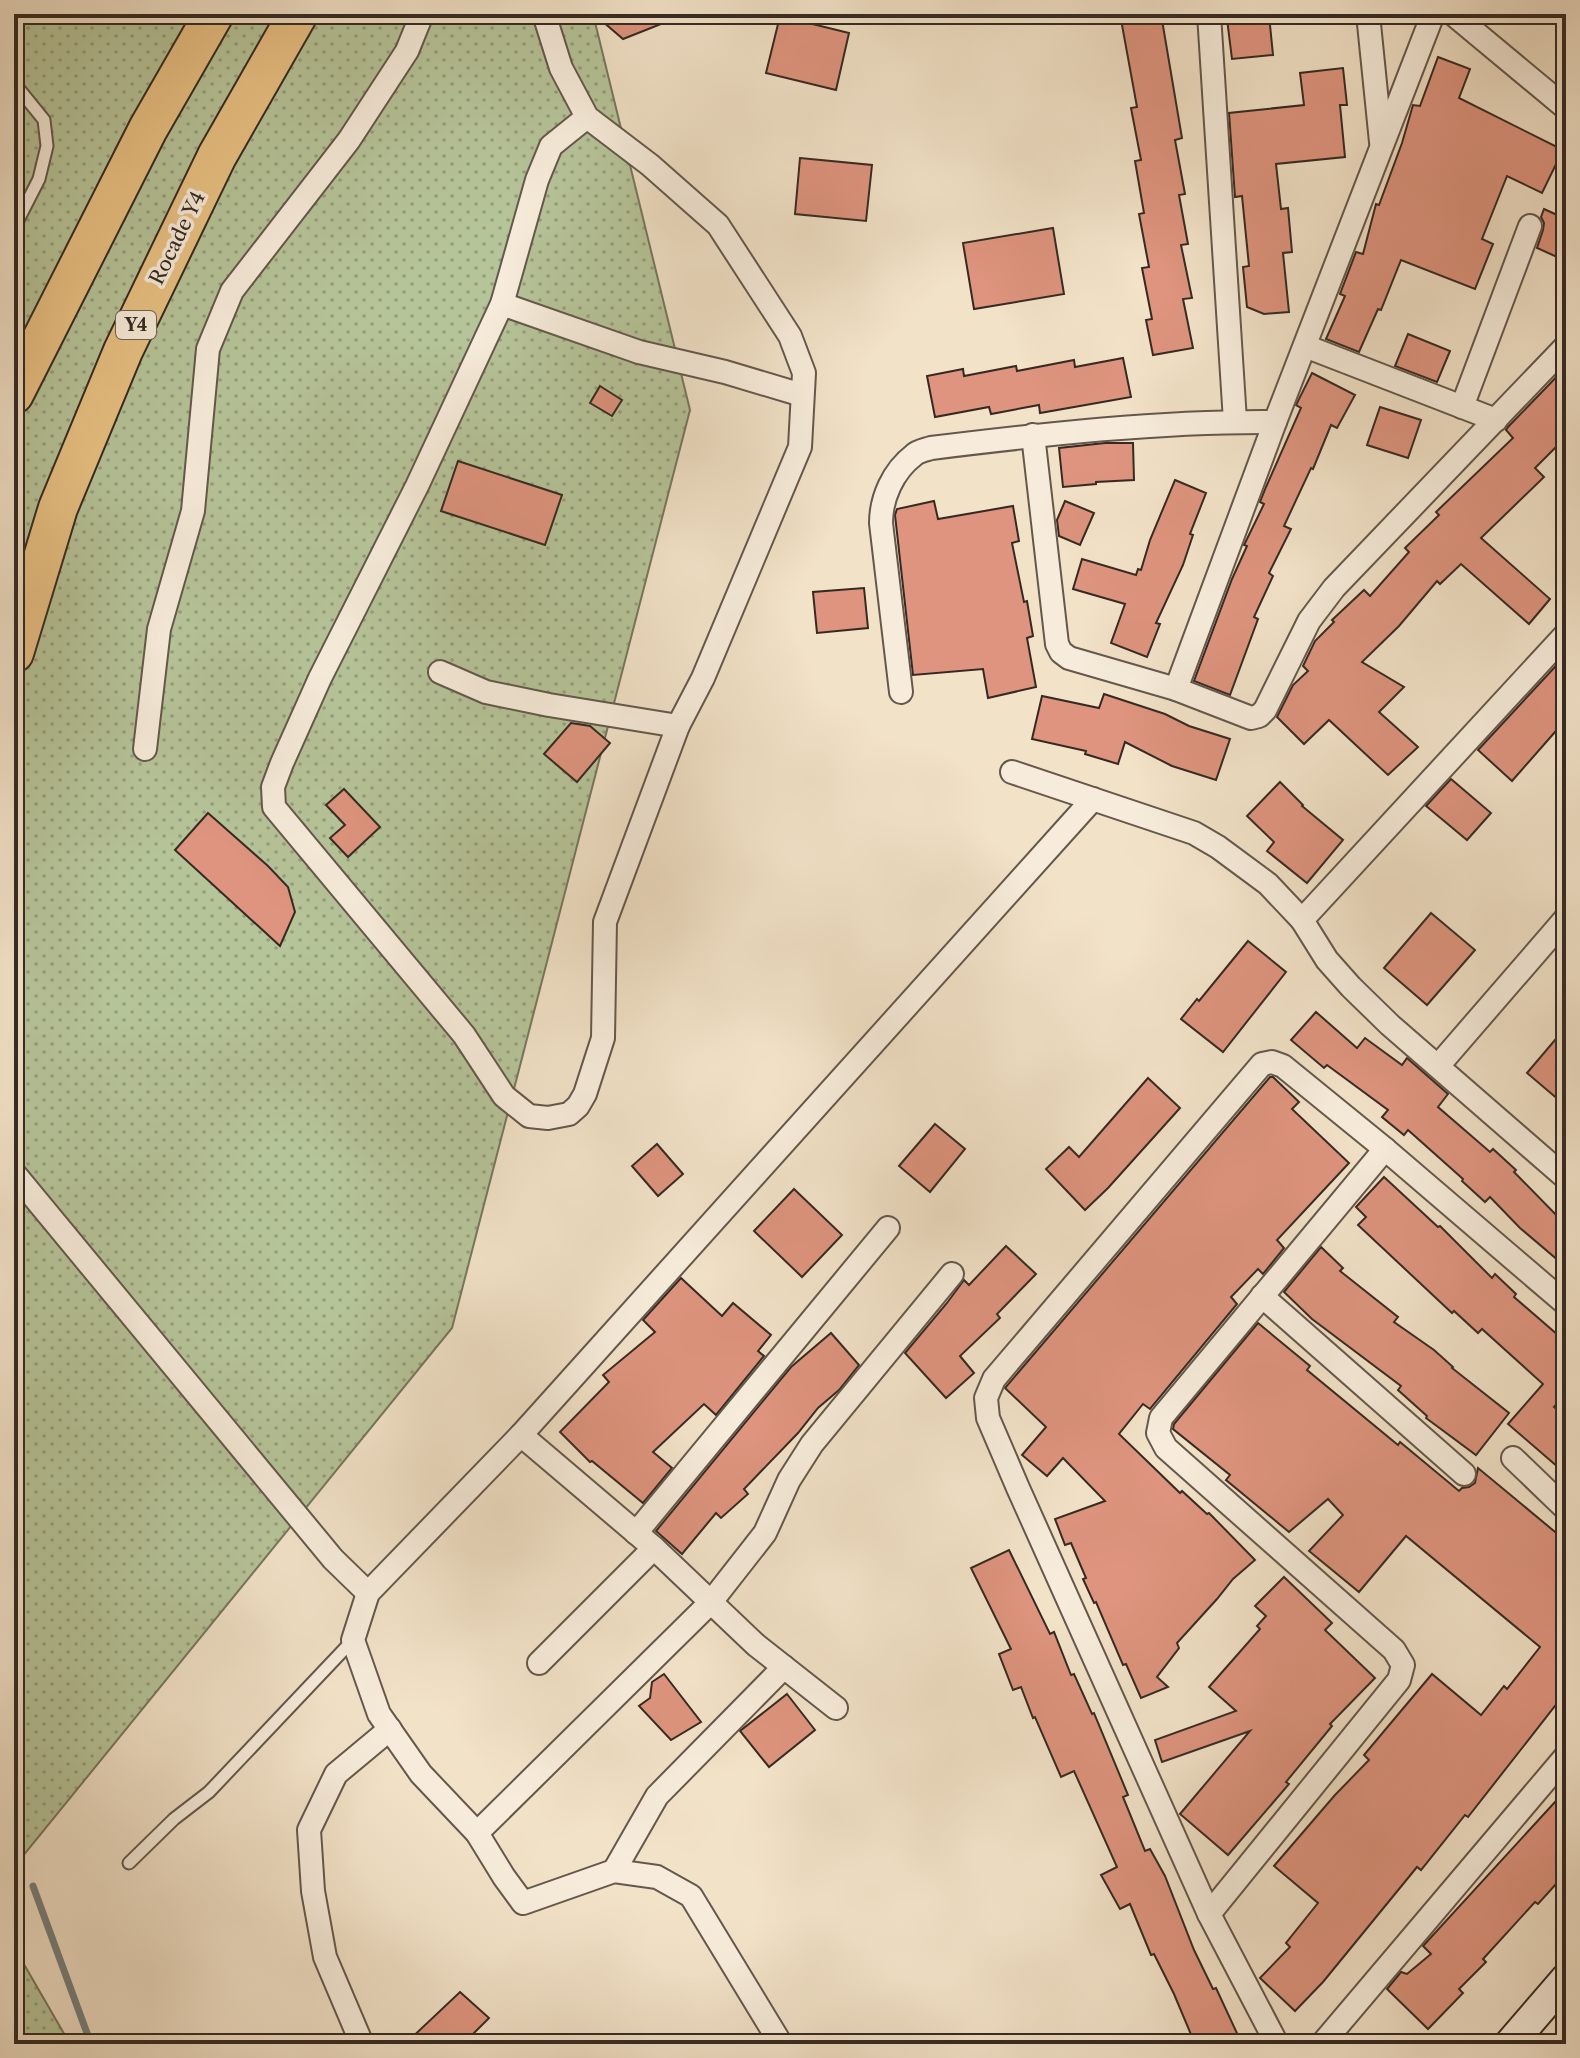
<svg xmlns="http://www.w3.org/2000/svg" width="1580" height="2058" font-family="'Libre Caslon Text',serif">
	<defs>
		<pattern id="grass-dots" width="8" height="8" patternUnits="userSpaceOnUse" patternTransform="scale(2)"><rect width="8" height="8" fill="#b6c499"/><path d="M2 2h.1M6 6h.1" fill="none" stroke="#959f7c" stroke-width="1.8" stroke-linecap="round"/></pattern>
	</defs>
	<rect width="100%" height="100%" fill="#f2e2c8"/>
	<filter id="stains"><feTurbulence type="fractalNoise" baseFrequency=".0025" numOctaves="4"/><feColorMatrix values="0 0 0 0 .2 0 0 0 0 .09 0 0 0 0 .02 0 0 0 .5 -.17"/></filter>
	<radialGradient id="worn" r=".72"><stop offset=".6" stop-color="#630" stop-opacity="0"/><stop offset="1" stop-color="#630" stop-opacity=".3"/></radialGradient>
	<g fill="url(#grass-dots)" stroke="#76775e" stroke-width="2">
		<path d="M14 14H593L690 410 452 1328 14 1867Z"/>
		<path d="M14 1947 70 2044H14Z"/>
	</g>
	<g fill="none" stroke-linecap="round" stroke-linejoin="round">
		<path stroke="#758181" stroke-width="7" d="M33 1886 91 2044"/>
	</g>
	<g fill="#de947e" stroke="#352a23" stroke-width="2">
		<path d="M594 14H683L684 15 623 39Z"/>
		<path d="M1120 14H1161L1182 138 1175 140 1185 194 1179 195 1188 244 1181 245 1192 298 1183 299 1193 348 1153 355 1146 320 1152 319 1142 268 1149 267 1139 214 1144 213 1135 161 1141 160 1131 108 1137 107Z"/>
		<path d="M1269 15 1273 55 1232 59 1227 19Z"/>
		<path d="M780 16 849 33 836 90 766 73Z"/>
		<path d="M1438 57 1470 69 1459 98 1563 150 1542 193 1507 176 1482 239 1493 244 1475 289 1401 260 1381 310 1378 309 1359 352 1326 339 1345 296 1340 294 1356 252 1363 254 1376 204 1379 205 1402 143 1413 105 1420 106Z"/>
		<path d="M1343 68 1347 105H1340L1345 157 1276 164 1281 209 1288 208 1292 252 1283 253 1289 312 1264 314 1247 307 1243 267 1249 266 1242 196 1235 197 1229 113 1304 105 1300 73Z"/>
		<path d="M800 158 872 165 866 221 795 214Z"/>
		<path d="M1544 209 1566 219V261L1537 248 1543 230 1544 223 1541 217Z"/>
		<path d="M1053 228 1064 294 974 309 963 243Z"/>
		<path d="M1408 334 1450 351 1437 382 1395 366Z"/>
		<path d="M1123 358 1131 397 1040 413 1039 405 991 414 989 407 935 417 927 376 963 369 964 376 1016 366 1017 371 1074 360 1075 367Z"/>
		<path d="M1566 367V437L1535 468 1544 477 1481 538 1550 599 1529 624 1461 564 1440 584 1437 581 1399 626 1362 662 1404 687 1379 712 1418 747 1388 775 1329 720 1304 744 1277 717 1293 685 1308 671 1303 666 1315 641 1334 622 1332 620 1364 590 1370 596 1409 552 1405 548 1439 515 1436 512 1513 438 1506 430 1508 427Z"/>
		<path d="M1312 373 1355 395 1337 428 1331 425 1313 469 1311 468 1284 526 1291 529 1269 573 1273 576 1254 617 1258 619 1230 695 1194 681 1232 579 1247 546 1244 545 1247 539 1264 504 1260 502 1266 487 1301 408 1296 405Z"/>
		<path d="M600 386 622 400 612 416 590 403Z"/>
		<path d="M1380 407 1421 420 1408 458 1367 445Z"/>
		<path d="M1105 443H1133L1134 480 1096 482V484L1063 487 1059 448Z"/>
		<path d="M458 461 562 495 545 545 441 511Z"/>
		<path d="M1175 480 1206 493 1190 534 1193 535 1183 565 1156 623 1160 624 1147 657 1111 643 1125 604 1073 589 1082 559 1136 575 1138 569 1141 570 1150 540Z"/>
		<path d="M934 501 938 519 1013 506 1019 541 1012 543 1024 602 1027 601 1033 636 1027 638 1036 687 988 698 983 669 913 675 895 515 897 509Z"/>
		<path d="M1065 501 1094 513 1080 545 1059 536 1057 520Z"/>
		<path d="M864 588 868 628 817 633 813 592Z"/>
		<path d="M1566 655V741L1555 732 1512 781 1478 750Z"/>
		<path d="M1104 694 1165 714 1189 726 1230 739 1216 780 1172 766 1125 742 1118 764 1085 754 1086 751 1032 739 1042 696 1099 708Z"/>
		<path d="M571 723 590 726 610 743 577 782 544 754Z"/>
		<path d="M1451 779 1491 813 1467 840 1426 806Z"/>
		<path d="M1280 782 1303 805 1302 806 1343 840 1307 883 1267 851 1274 842 1247 816Z"/>
		<path d="M344 789 380 827 348 857 330 838 345 825 326 805Z"/>
		<path d="M208 813 268 866 288 887 295 912 280 946 175 850Z"/>
		<path d="M1431 913 1475 950 1427 1005 1384 968Z"/>
		<path d="M1248 941 1286 972 1223 1052 1181 1019 1197 999 1199 1001Z"/>
		<path d="M1316 1012 1357 1048 1365 1038 1402 1065 1407 1058 1448 1094 1438 1107 1490 1152 1493 1149 1516 1170 1514 1172 1566 1225V1267L1520 1228 1490 1197 1485 1202 1462 1181 1463 1179 1408 1130 1404 1135 1382 1117 1388 1110 1327 1065 1324 1068 1291 1040Z"/>
		<path d="M1566 1027V1106L1527 1073Z"/>
		<path d="M1270 1077H1273L1299 1102 1292 1109 1349 1163 1277 1240 1284 1248 1263 1274 1258 1269 1231 1297 1237 1304 1150 1409 1143 1404 1119 1434 1180 1493 1182 1491 1207 1514 1209 1513 1255 1560 1233 1579 1217 1599 1177 1643 1179 1648 1157 1677 1168 1687 1141 1698 1126 1664 1123 1665 1096 1602 1094 1603 1083 1579 1086 1578 1071 1543 1065 1545 1055 1519 1105 1501 1063 1458 1047 1476 1022 1455 1046 1427 1005 1388Z"/>
		<path d="M1148 1078 1180 1108 1108 1188 1085 1210 1046 1169 1069 1147 1079 1157Z"/>
		<path d="M935 1124 965 1149 930 1192 899 1166Z"/>
		<path d="M657 1144 683 1174 658 1196 632 1166Z"/>
		<path d="M1384 1177 1438 1227 1440 1226 1492 1278 1495 1274 1516 1294 1514 1297 1566 1342V1394L1554 1407 1566 1417V1474L1508 1424 1543 1384 1482 1329 1478 1333 1454 1311 1452 1313 1358 1225 1366 1217 1356 1207Z"/>
		<path d="M794 1189 842 1235 802 1277 754 1231Z"/>
		<path d="M1006 1246 1036 1274 997 1314 1000 1318 960 1356 974 1373 946 1398 905 1353 947 1303 964 1280 969 1285Z"/>
		<path d="M1321 1247 1343 1268 1340 1271 1398 1317 1394 1322 1434 1350 1453 1367 1452 1368 1509 1413 1476 1455 1426 1418 1427 1416 1398 1390 1401 1386 1312 1319 1284 1292Z"/>
		<path d="M681 1278 722 1316 733 1303 771 1335 758 1351 764 1356 716 1415 704 1404 653 1452 672 1468 643 1503 592 1461 590 1462 560 1432 609 1382 603 1375 655 1332 643 1320Z"/>
		<path d="M1258 1323 1310 1366 1307 1370 1398 1445 1400 1442 1459 1491 1462 1488 1469 1487 1475 1483 1478 1468 1566 1541V1715L1555 1706 1468 1817 1465 1815 1421 1870 1417 1867 1323 1982 1295 2011 1260 1978 1290 1947 1286 1943 1318 1903 1274 1866 1335 1795 1369 1760 1364 1755 1432 1674 1481 1715 1504 1686 1507 1689 1540 1647 1406 1536 1359 1592 1309 1551 1343 1515 1328 1499 1289 1532 1226 1480 1230 1475 1173 1429 1174 1424Z"/>
		<path d="M831 1333 859 1365 839 1390 818 1408 798 1433 744 1489 748 1494 721 1518 716 1513 682 1554 656 1531 791 1367Z"/>
		<path d="M1009 1550 1050 1634 1054 1632 1071 1675 1074 1674 1092 1714 1094 1713 1128 1795 1123 1797 1145 1851 1150 1849 1165 1876 1194 1950 1213 1989 1216 1988 1242 2044H1195L1174 1994 1154 1954 1151 1955 1130 1904 1120 1909 1101 1875 1117 1867 1074 1771 1061 1777 1035 1717 1033 1718 1021 1687 1013 1690 999 1654 1011 1649 971 1568Z"/>
		<path d="M1284 1577 1332 1623 1325 1630 1375 1678 1330 1724 1332 1726 1286 1782 1289 1784 1228 1855 1180 1814 1250 1731 1162 1762 1155 1740 1236 1711 1209 1687 1260 1629 1257 1626 1266 1616 1255 1606Z"/>
		<path d="M664 1674 701 1722 671 1740 639 1706 650 1698 652 1682Z"/>
		<path d="M787 1694 815 1730 769 1767 740 1731Z"/>
		<path d="M1555 1802 1566 1813V1873L1538 1904 1535 1902 1483 1959 1486 1962 1459 1989 1463 1993 1428 2029 1387 1989 1401 1972 1407 1974 1431 1954 1423 1946Z"/>
		<path d="M460 1992 489 2018 463 2044H405Z"/>
	</g>
	<g fill="none" stroke-linecap="round" stroke-linejoin="round">
		<defs>
			<g id="lane">
				<path d="M14 83 44 120 47 146 39 179 14 228"/>
				<path d="M129 1863 174 1819 209 1792 353 1640"/>
			</g>
			<g id="street">
				<path d="M544 14 561 68 587 117 650 165 718 225 790 336 804 373 800 447 703 678 678 726 605 922 603 1038 585 1094 578 1106 569 1114 548 1118 529 1116 504 1096 464 1035 274 807 273 787 282 763 320 678 417 486 502 304 537 180 551 146 587 117"/>
				<path d="M1209 14 1235 421"/>
				<path d="M1368 14 1381 142"/>
				<path d="M1453 14 1566 108"/>
				<path d="M502 304 639 352 725 372 802 395"/>
				<path d="M1305 346 1496 420"/>
				<path d="M1462 407 1530 226"/>
				<path d="M1033 435 1057 644 1061 652 1069 658 1176 689 1251 718 1259 716 1265 710 1309 621 1334 588 1566 346"/>
				<path d="M440 672 486 692 549 705 678 726"/>
				<path d="M1176 689 1275 422 1433 14"/>
				<path d="M901 692 881 523C881 498 893 471 914 455 918 451 925 450 931 448 1045 434 1160 421 1275 422"/>
				<path d="M145 749 159 629 193 511 208 349 232 291 349 140 407 51 422 14"/>
				<path d="M1012 772 1194 833 1218 847 1268 884 1302 920 1327 960 1351 987 1390 1025 1566 1178"/>
				<path d="M1302 920 1566 634"/>
				<path d="M1438 1066 1566 918"/>
				<path d="M14 1173 333 1559 368 1593"/>
				<path d="M1262 1296 1464 1474"/>
				<path d="M521 1435 654 1548 756 1645 836 1708"/>
				<path d="M1513 1458 1566 1509"/>
				<path d="M636 1533 888 1228"/>
				<path d="M539 1663 654 1548"/>
				<path d="M477 1833 711 1602 765 1533 789 1480 812 1444 952 1274"/>
				<path d="M614 1871 657 1796 784 1667"/>
				<path d="M1209 1914 1399 1680 1403 1665 1394 1650 1166 1448 1158 1433 1161 1418 1385 1149"/>
				<path d="M362 2044 325 1957 313 1891 309 1830 336 1774 390 1729"/>
				<path d="M781 2044 691 1896 657 1877 614 1871 523 1903 504 1877 477 1833 421 1774 379 1714 353 1640 368 1593 521 1435 1093 799"/>
				<path d="M1277 2044 1209 1914 1018 1488 988 1418 986 1398 994 1379 1262 1064 1272 1062 1283 1066 1385 1149 1566 1304"/>
				<path d="M1322 2044 1566 1756"/>
			</g>
			<path id="secondary" d="M1510 2044 1566 1979"/>
			<g id="highway">
				<path d="M14 394 148 129 214 14"/>
				<path d="M14 653 58 508 123 351 217 156 298 14"/>
			</g>
		</defs>
		<use href="#lane" stroke="#64584c" stroke-width="15"/>
		<use href="#street" stroke="#64584c" stroke-width="26"/>
		<use href="#secondary" stroke="#352a23" stroke-width="34"/>
		<use href="#highway" stroke="#352a23" stroke-width="42"/>
		<use href="#lane" stroke="#f7ecdb" stroke-width="11"/>
		<use href="#street" stroke="#f7ecdb" stroke-width="22"/>
		<use href="#secondary" stroke="#f7ecdb" stroke-width="30"/>
		<use href="#highway" stroke="#e9c184" stroke-width="38"/>
	</g>
	<g text-anchor="middle" dominant-baseline="central" stroke-width="7" stroke-linejoin="round" paint-order="stroke">
		<rect fill="#f7ecdb" stroke="#6f645a" stroke-width="2" x="116" y="311" width="40" height="28" rx="6"/>
		<g font-size="18" font-weight="bold" fill="#352a23">
			<text x="136" y="325">Y4</text>
		</g>
		<g font-size="20" fill="#352a23" stroke="#f7ecdb">
			<text transform="translate(177 238) rotate(-64)">Rocade Y4</text>
		</g>
	</g>
	<rect width="1580" height="2058" fill="none" stroke="#f2e2c8" stroke-width="48"/>
	<rect x="16" y="16" width="1548" height="2026" fill="none" stroke="#352a23" stroke-width="4"/>
	<rect x="24" y="24" width="1532" height="2010" fill="none" stroke="#352a23" stroke-width="2"/>
	<rect width="100%" height="100%" filter="url(#stains)"/>
	<rect width="100%" height="100%" fill="url(#worn)"/>
</svg>
